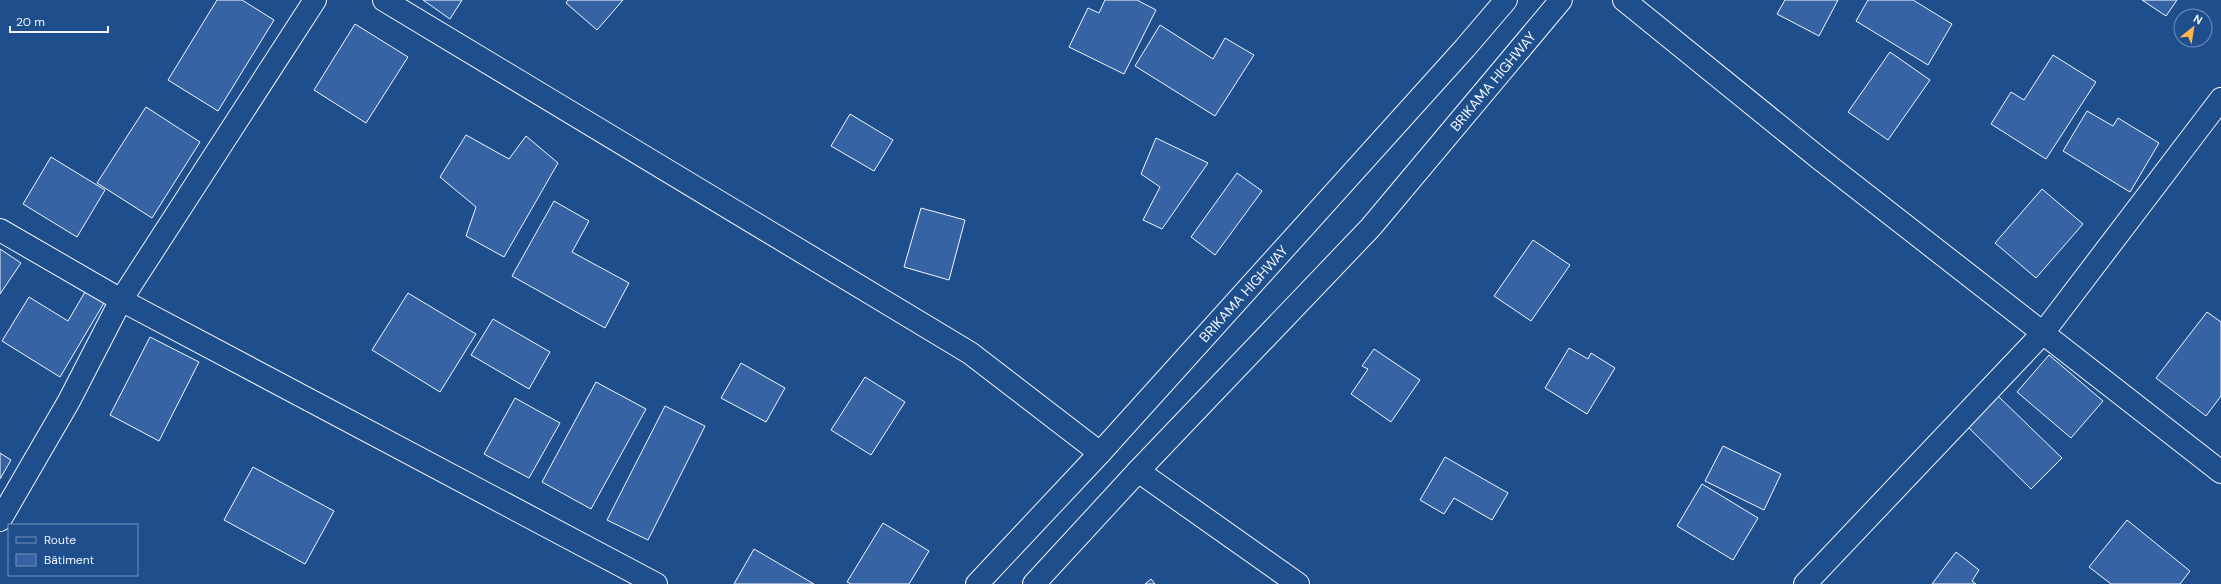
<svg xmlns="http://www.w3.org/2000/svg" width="2221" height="584" font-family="'DM Sans',sans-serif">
	<rect width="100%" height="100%" fill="#1f4e8c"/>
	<g fill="#3563a3" stroke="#f2f6ff">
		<path d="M217 0H242L274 20 218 111 168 80Z"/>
		<path d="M423 0H462L450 19Z"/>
		<path d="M568 0H623L597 30 566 3Z"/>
		<path d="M1105 0H1137L1156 10 1124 74 1069 47 1088 8 1099 13Z"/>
		<path d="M1785 0H1838L1819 36 1777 14Z"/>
		<path d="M1868 0H1913L1952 24 1928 65 1856 21Z"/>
		<path d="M2142 0H2177L2166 16Z"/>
		<path d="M355 24 408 57 366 123 314 90Z"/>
		<path d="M1160 25 1213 59 1225 38 1254 55 1215 116 1135 66Z"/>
		<path d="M1890 52 1930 80 1888 140 1848 112Z"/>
		<path d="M2053 55 2096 82 2046 159 1991 124 2011 92 2024 100Z"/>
		<path d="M146 107 200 142 152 218 97 183Z"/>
		<path d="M2087 111 2113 126 2118 118 2159 143 2130 192 2063 151Z"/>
		<path d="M850 114 893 140 874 171 831 146Z"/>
		<path d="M466 135 509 159 526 136 558 163 504 257 466 236 476 207 440 177Z"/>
		<path d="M1156 138 1208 163 1162 229 1143 220 1160 187 1141 174Z"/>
		<path d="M51 157 105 190 77 237 23 204Z"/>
		<path d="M1237 173 1262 191 1215 255 1191 237Z"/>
		<path d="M2042 189 2083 224 2036 278 1995 243Z"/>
		<path d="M554 201 589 221 572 252 629 283 605 328 512 276Z"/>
		<path d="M921 208 965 220 949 280 904 267Z"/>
		<path d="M1533 240 1570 265 1531 321 1494 296Z"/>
		<path d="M0 249 21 263 0 294Z"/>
		<path d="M85 292 104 303 60 377 2 341 29 297 68 321Z"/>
		<path d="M408 293 476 334 440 392 372 350Z"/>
		<path d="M2207 312 2221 322V396L2206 416 2156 378Z"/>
		<path d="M493 319 550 352 529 389 471 355Z"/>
		<path d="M150 337 199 362 159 441 110 415Z"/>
		<path d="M1569 348 1588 359 1591 353 1615 368 1587 414 1545 388Z"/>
		<path d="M1374 349 1420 380 1391 422 1351 394 1368 369 1362 366Z"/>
		<path d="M2049 355 2103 401 2071 438 2017 392Z"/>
		<path d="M741 363 785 388 766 422 721 398Z"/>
		<path d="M865 377 905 402 871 455 831 430Z"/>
		<path d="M596 382 646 409 591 509 542 482Z"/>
		<path d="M1998 396 2062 458 2031 489 1968 427Z"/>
		<path d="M515 398 560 423 529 478 484 454Z"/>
		<path d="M665 406 705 426 648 540 607 520Z"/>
		<path d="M1723 446 1781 474 1764 510 1705 481Z"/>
		<path d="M0 453 11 460 0 479Z"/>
		<path d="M1445 457 1508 493 1492 520 1454 498 1444 514 1420 500Z"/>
		<path d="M253 467 334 511 305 564 224 520Z"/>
		<path d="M1702 484 1758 518 1733 560 1677 526Z"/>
		<path d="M2127 520 2190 571 2180 584H2111L2089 567Z"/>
		<path d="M883 523 929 551 909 584H851L847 582Z"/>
		<path d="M754 549 814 584H734Z"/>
		<path d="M1956 552 1979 570 1972 581 1976 584H1932Z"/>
		<path d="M1151 579 1155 584H1145Z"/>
	</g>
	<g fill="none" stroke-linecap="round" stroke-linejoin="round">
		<defs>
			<g id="minor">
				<path d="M384 0 970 353 1100 453"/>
				<path d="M1624 0 1820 159 2221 472"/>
				<path d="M0 230 121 300 656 584"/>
				<path d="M1138 471 1298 584"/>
				<path d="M0 520 69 401 121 300 315 0"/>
				<path d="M1805 584 2043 333 2221 99"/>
			</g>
			<g id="trunk">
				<path id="s1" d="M977 584 1100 453 1465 48 1506 0"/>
				<path id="s2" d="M1034 584 1138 471 1371 227 1561 0"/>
			</g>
		</defs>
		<use href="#minor" stroke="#f2f6ff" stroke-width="24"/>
		<use href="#trunk" stroke="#f2f6ff" stroke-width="24"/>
		<use href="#minor" stroke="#1f4e8c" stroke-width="22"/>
		<use href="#trunk" stroke="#1f4e8c" stroke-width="22"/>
	</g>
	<g text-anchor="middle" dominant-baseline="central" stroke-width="3" stroke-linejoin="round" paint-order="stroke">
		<g font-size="14" fill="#f2f6ff" stroke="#1f4e8c">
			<text stroke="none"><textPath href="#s2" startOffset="681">BRIKAMA HIGHWAY</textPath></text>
			<text stroke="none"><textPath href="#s1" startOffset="394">BRIKAMA HIGHWAY</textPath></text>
		</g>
	</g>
	<rect x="8" y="524" width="130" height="52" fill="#1f4e8c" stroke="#7391ba"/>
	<rect x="16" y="537" width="20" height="6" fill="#1f4e8c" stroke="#7391ba"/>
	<text x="44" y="544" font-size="12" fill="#f2f6ff">Route</text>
	<rect x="16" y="554" width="20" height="12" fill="#3563a3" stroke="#7391ba"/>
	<text x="44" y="564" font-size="12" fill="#f2f6ff">Bâtiment</text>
	<g transform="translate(2193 28) rotate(30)"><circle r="19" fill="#1f4e8c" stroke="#7391ba"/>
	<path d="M0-3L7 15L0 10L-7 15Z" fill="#ffb74d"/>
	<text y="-6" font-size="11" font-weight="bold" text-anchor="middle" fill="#f2f6ff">N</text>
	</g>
	<path d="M10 26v6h98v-6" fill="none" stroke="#f2f6ff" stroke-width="2"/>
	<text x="16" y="26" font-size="12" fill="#f2f6ff" stroke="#1f4e8c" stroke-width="3" paint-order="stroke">20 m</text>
</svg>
